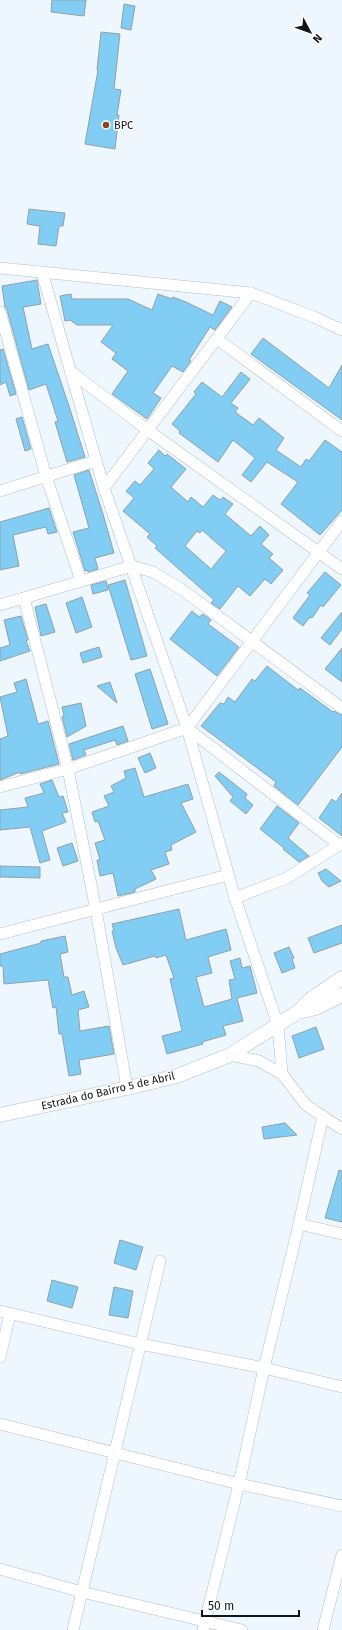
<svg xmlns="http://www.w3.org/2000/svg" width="342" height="1630" font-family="'Fira Sans',sans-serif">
	<rect width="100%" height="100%" fill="#edf7fd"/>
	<g fill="#82cdf3" stroke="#90a1aa" fill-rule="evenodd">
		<path d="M52 0H86L84 16 51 12Z"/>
		<path d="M124 4 135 6 131 30 121 28Z"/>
		<path d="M101 32 120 34 114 89 121 90 117 115H119L115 149 85 144 98 70H97Z"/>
		<path d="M29 209 65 213 63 226H59L56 246 38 244 40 226 27 224Z"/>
		<path d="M37 280 41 304 23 307 32 349 48 344 69 406 85 457 67 462 55 422 58 421 46 384 29 390 7 310 5 307 2 286Z"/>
		<path d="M71 294 72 299H128L152 310 158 294 172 299 173 297 186 302 213 315 220 301 232 307 215 330 210 327 189 360 191 361 183 372 172 366 153 393 161 398 147 419 112 394 128 371 112 359 116 353 101 342 113 325H77L70 320 65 321 60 296Z"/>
		<path d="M263 338 329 388 342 365V420L251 354Z"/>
		<path d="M3 349 16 394 10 396 6 382 0 385V350Z"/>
		<path d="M241 372 250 379 231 403 238 408 235 412 253 425 259 418 284 438 276 450 301 467 306 459 309 461 325 440 342 452V510L320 535 281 504 298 482 267 462 251 482 242 475 255 458 233 440 218 462 179 433 180 431 172 424 196 394 194 392 202 382 222 397Z"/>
		<path d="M22 417 31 449 25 451 16 419Z"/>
		<path d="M159 450 165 456 167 454 186 469 171 487 188 502 191 497 203 507 213 495 220 500 223 497 233 504 225 514 251 536 260 526 269 535 261 544 273 554 269 558 283 570 271 584 265 579 250 596 238 586 220 609 211 603 214 600 155 548 157 546 147 537 150 534 123 511 134 498 126 491 135 481 140 485 154 469 148 463ZM202 530 226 551 211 569 185 546 197 531 200 533Z"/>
		<path d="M89 470 103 514 114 553 95 558 98 569 88 572 87 570 85 571 73 532 89 528 74 475Z"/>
		<path d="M49 508 57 532 48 534 46 527 13 535 19 566 0 570V522Z"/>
		<path d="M325 572 341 585 323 607 321 605 312 618 310 617 303 626 293 618 310 595 307 593Z"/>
		<path d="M125 580 147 656 131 660 108 585Z"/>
		<path d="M106 581 108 590 93 594 91 585Z"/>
		<path d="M82 597 92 627 76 633 66 603Z"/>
		<path d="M46 604 55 632 41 636 35 607Z"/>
		<path d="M192 611 199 617 203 614 211 620 208 624 239 647 217 676 170 639Z"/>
		<path d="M342 612V629L330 645 321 638Z"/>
		<path d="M21 616 28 640 26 641 30 651 0 661V648L10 645 4 620Z"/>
		<path d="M99 647 102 657 83 663 80 653Z"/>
		<path d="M342 648V682L325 669Z"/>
		<path d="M267 666 298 690 300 688 333 712 334 711 342 715V747L298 805 274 786 276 782 201 726 220 703 224 704 228 697 235 702 252 679 255 681Z"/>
		<path d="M150 669 168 724 152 729 135 674Z"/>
		<path d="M26 679 38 724 48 721 59 764 20 774V772L0 780V739L8 736 0 697 17 692 14 683Z"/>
		<path d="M110 682 117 703 97 686Z"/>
		<path d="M81 703 86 726 67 737 62 717 64 716 62 707Z"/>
		<path d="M123 726 128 741 117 745 115 740 84 750 86 755 73 760 69 744Z"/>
		<path d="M150 753 156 768 145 773 138 758Z"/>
		<path d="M135 768 144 797 188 784 193 799 181 803 196 832 171 845 172 850 165 852 169 864 151 870 156 879 135 889V892L118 896 113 873 100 876 97 860H100L95 843 105 840 98 821 95 822 92 812 109 806 104 796 114 792 111 786 126 778 124 771Z"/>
		<path d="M219 772 247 794 245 798 253 805 246 814 230 801 233 797 215 776Z"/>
		<path d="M52 780 59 797 63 796 68 812 62 813 66 822 42 831 50 860 40 863 30 827 0 830V810L28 807 25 798 44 793 40 784Z"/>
		<path d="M342 793V836L319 818 332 799 336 802Z"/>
		<path d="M277 806 299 823 288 838 309 856 299 862 283 849 284 848 260 829Z"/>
		<path d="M72 843 78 861 63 866 57 848Z"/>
		<path d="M0 866 40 867V878L0 877Z"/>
		<path d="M326 869 341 881 329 887 322 881 318 873Z"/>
		<path d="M179 909 186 940 226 929 231 950 208 957 212 973 196 977 204 1007 232 999 229 980 235 979 230 961 240 958 242 968 250 966 257 993 237 998 243 1021 223 1026 226 1035 202 1042 203 1044 167 1054 162 1036 182 1031 170 979 174 978 166 955 156 958 155 956 123 965 116 948 112 931H114L112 924Z"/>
		<path d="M342 925V943L314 953 308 938Z"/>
		<path d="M65 936 68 952 60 954 64 977H68L72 995 84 991 89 1007 78 1010 80 1031 109 1026 114 1054 79 1060 81 1074 69 1076 62 1034H59L56 1007 53 1008 48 980 4 984 3 966H0V954L41 943V941Z"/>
		<path d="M289 947 294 958 292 959 295 968 282 973 274 953Z"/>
		<path d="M316 1027 324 1049 299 1058 292 1036Z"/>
		<path d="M285 1123 297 1135 264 1139 262 1127Z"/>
		<path d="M339 1170 342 1171V1222L325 1218Z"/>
		<path d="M120 1240 143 1247 136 1270 114 1263Z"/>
		<path d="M52 1280 78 1287 72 1308 47 1301Z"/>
		<path d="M114 1287 133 1291 128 1318 109 1315Z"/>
	</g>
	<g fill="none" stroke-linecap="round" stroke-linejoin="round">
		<defs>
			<g id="minor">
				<path d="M0 268 251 293 314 317 342 330"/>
				<path d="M42 272 104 488 187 728 235 898 278 1025 282 1074 259 1061 230 1055"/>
				<path d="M0 312 46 476 81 581"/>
				<path d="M217 339 342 431"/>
				<path d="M70 371 149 431 342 569"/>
				<path d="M104 488 251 293"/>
				<path d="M0 491 95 461"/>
				<path d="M24 598 68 769 96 910 127 1088"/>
				<path d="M0 605 132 566 153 572 184 591 342 708"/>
				<path d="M187 728 339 845"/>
				<path d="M0 787 68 769 187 728 342 521"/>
				<path d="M235 898 287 878 342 843"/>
				<path d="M0 934 228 875"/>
				<path d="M282 1074 306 1105 342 1129"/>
				<path d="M299 1224 342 1234"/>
				<path d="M0 1311 140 1344 264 1368 342 1387"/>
				<path d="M0 1357 10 1314"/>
				<path d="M0 1424 239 1484 342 1506"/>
				<path d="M0 1569 82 1592 242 1630"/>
				<path d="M73 1630 160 1261"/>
				<path d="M203 1630 239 1484 264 1368 299 1224 323 1116"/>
				<path d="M323 1630 342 1555"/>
			</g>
			<g id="tertiary">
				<path d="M298 1012 316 1008 342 995"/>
				<path d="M0 1115 127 1088 177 1076 230 1055 298 1012 311 999 342 978"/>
			</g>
		</defs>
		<use href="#minor" stroke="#b0c1cb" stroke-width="12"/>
		<use href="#tertiary" stroke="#b0c1cb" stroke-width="15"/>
		<use href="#minor" stroke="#fff" stroke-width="11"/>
		<use href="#tertiary" stroke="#fff" stroke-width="14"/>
	</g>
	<circle fill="#8c4422" stroke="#fff" stroke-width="1.5" cx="106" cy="125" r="4"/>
	<g text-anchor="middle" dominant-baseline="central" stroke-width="3" stroke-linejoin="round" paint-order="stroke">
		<g font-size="11" fill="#10161a" stroke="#fff" text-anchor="start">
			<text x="114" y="125">BPC</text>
		</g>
		<g font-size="11" fill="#10161a" stroke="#fff">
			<text transform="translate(108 1091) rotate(-13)">Estrada do Bairro 5 de Abril</text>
		</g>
	</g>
	<g transform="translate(310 32) rotate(131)" stroke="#ffffff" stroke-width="3" paint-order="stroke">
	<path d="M0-3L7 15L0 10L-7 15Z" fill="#10161a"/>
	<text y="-6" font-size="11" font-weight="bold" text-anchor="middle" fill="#10161a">N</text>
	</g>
	<path d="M202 1610v6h97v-6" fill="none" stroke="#10161a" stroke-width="2"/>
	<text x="208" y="1610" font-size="12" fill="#10161a" stroke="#ffffff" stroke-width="3" paint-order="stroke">50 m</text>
</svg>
